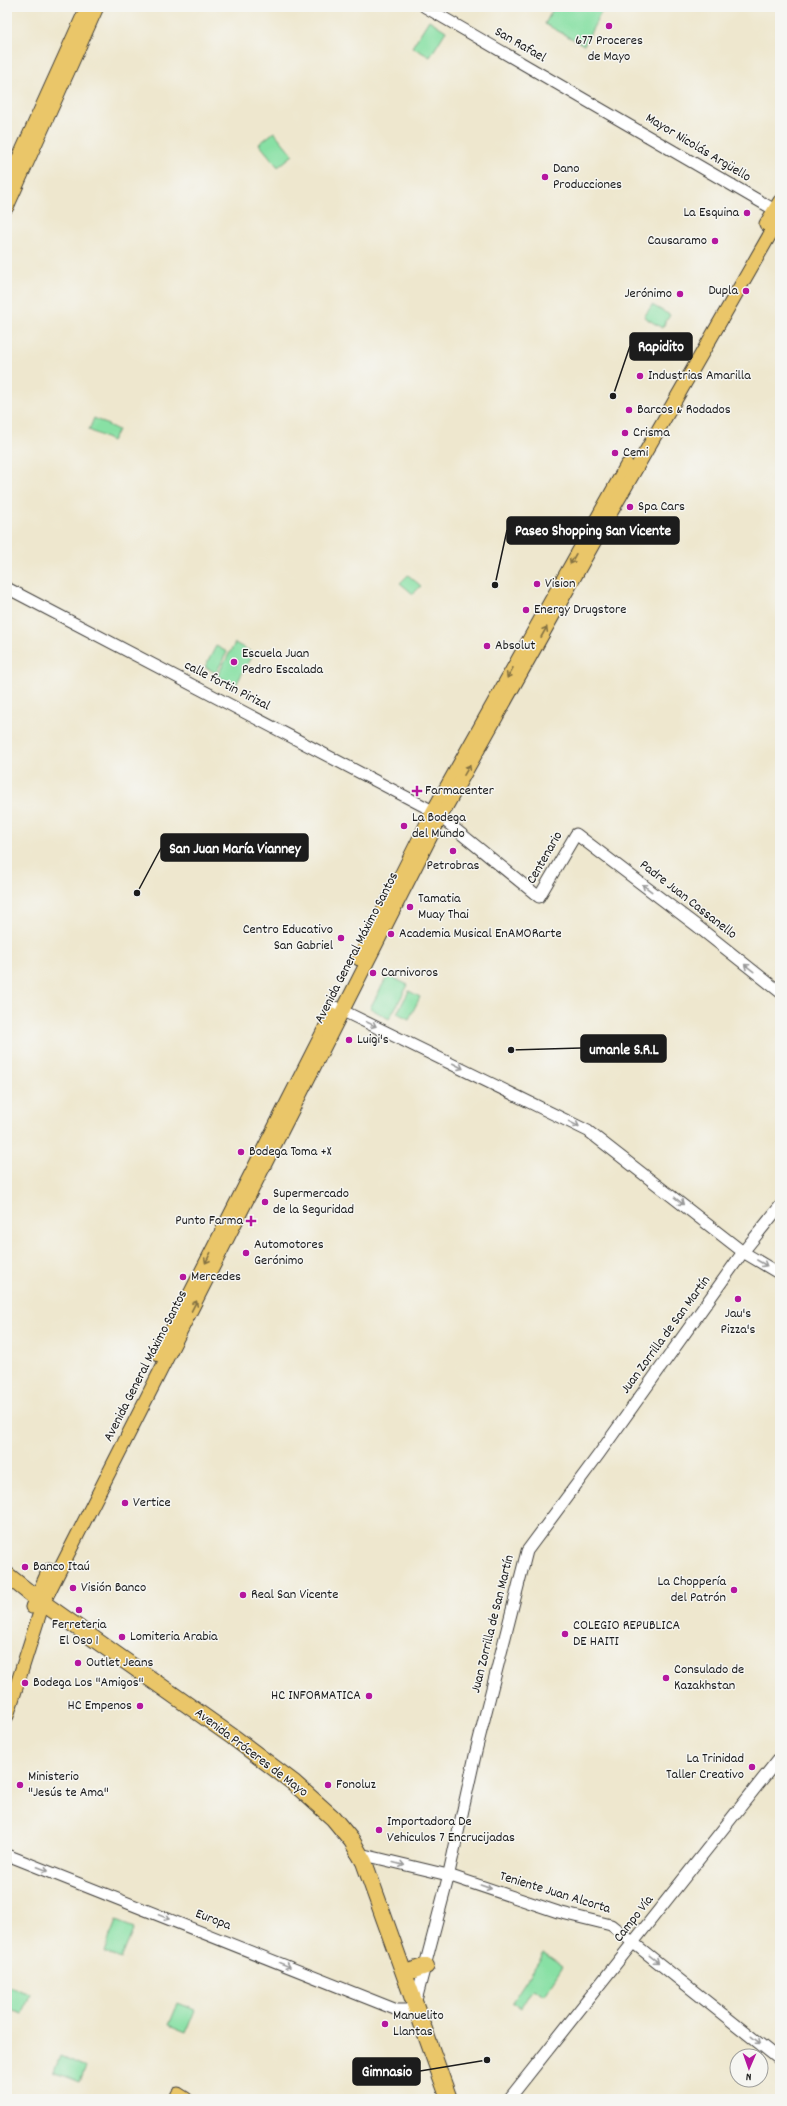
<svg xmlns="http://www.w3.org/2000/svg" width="787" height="2106" font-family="Dekko,sans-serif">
	<rect width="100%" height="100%" fill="#f6f6f2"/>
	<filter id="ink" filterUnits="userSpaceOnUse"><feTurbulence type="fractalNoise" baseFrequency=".025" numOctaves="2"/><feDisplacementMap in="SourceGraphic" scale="8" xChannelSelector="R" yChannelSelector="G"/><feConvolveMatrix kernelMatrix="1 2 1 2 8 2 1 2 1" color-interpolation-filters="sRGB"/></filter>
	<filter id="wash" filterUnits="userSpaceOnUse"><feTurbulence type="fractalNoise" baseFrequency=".012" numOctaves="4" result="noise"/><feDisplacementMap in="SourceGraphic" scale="16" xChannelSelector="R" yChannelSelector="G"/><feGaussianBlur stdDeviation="0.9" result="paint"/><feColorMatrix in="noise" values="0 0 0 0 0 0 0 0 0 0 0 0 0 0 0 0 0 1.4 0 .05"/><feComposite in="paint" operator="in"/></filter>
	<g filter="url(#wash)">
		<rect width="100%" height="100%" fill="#eee7ce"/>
		<g fill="#88e0a4" stroke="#527e60">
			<path d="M554 7H604L584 45 545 24Z"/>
			<path d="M429 20 446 31 430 57 412 47Z"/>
			<path d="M274 132 293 155 278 167 259 144Z"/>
			<path d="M652 305 670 315 662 328 644 317Z"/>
			<path d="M94 418 118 430 112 441 89 430Z"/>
			<path d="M408 575 421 586 413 594 400 583Z"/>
			<path d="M235 643 253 653 236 685 217 676Z"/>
			<path d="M216 646 227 652 216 673 205 667Z"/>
			<path d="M388 975 408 985 389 1019 370 1008Z"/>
			<path d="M409 991 420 997 409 1019 397 1013Z"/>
			<path d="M116 1921 134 1928 121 1959 104 1952Z"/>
			<path d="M544 1953 563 1966 544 1995 533 1988 521 2008 512 2002Z"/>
			<path d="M7 1986 30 1994 23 2014 7 2009Z"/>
			<path d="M178 2003 195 2010 186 2032 169 2025Z"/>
			<path d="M60 2056 86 2067 80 2082 54 2072Z"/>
		</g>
	</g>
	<g filter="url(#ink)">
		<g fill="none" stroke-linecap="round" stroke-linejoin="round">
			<defs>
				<g id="minor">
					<path d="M425 7 780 213"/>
					<path d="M7 588 433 811 539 897 576 834 697 926 780 992"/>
					<path d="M335 1007 588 1131 743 1252 780 1274"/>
					<path d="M356 1853 448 1875 558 1912 611 1925 780 2060"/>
					<path d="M7 1855 397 2010H408L415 2004 447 1882 476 1751 527 1551 599 1454 743 1252 780 1206"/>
					<path d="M509 2099 780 1757"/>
				</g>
				<g id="major">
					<path d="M7 184 87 7"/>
					<path d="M7 207 97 7"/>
					<path d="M766 224 780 201"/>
					<path d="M359 959 433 811 627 465"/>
					<path d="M159 1355 332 1014"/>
					<path d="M32 1607 49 1570"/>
					<path d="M7 1716 43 1603 441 816 598 535 780 217"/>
					<path d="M176 2099 178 2094 186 2099"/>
				</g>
				<g id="highway">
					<path d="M7 1575 36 1598 233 1737 294 1783 333 1818 352 1841 364 1862 449 2099"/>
					<path d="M405 1973 426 1966"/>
				</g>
			</defs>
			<use href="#minor" stroke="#3c3a37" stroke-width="13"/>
			<use href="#major" stroke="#3c3a37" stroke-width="15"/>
			<use href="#highway" stroke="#3c3a37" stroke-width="18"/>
			<use href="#minor" stroke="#fff" stroke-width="11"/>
			<use href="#major" stroke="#eac669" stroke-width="13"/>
			<use href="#highway" stroke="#eac669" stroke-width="16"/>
		</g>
		<defs><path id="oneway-shaft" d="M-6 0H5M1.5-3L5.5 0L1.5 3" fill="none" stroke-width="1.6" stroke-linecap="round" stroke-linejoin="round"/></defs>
		<g stroke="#837142">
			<use href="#oneway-shaft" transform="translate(573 559) rotate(119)"/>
			<use href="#oneway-shaft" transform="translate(544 632) rotate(-61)"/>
			<use href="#oneway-shaft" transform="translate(510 673) rotate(119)"/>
			<use href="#oneway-shaft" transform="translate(467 770) rotate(-60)"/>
			<use href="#oneway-shaft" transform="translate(208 1258) rotate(117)"/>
			<use href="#oneway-shaft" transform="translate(194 1306) rotate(-63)"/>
		</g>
		<g stroke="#999">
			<use href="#oneway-shaft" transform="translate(647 888) rotate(-143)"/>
			<use href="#oneway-shaft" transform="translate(749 968) rotate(-142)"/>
			<use href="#oneway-shaft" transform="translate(371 1024) rotate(25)"/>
			<use href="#oneway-shaft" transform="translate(458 1066) rotate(27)"/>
			<use href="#oneway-shaft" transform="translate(574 1124) rotate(26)"/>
			<use href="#oneway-shaft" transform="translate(679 1201) rotate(39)"/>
			<use href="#oneway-shaft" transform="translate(762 1263) rotate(30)"/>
			<use href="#oneway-shaft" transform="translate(399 1864) rotate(14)"/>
			<use href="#oneway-shaft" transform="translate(43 1869) rotate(21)"/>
			<use href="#oneway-shaft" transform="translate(486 1887) rotate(19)"/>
			<use href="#oneway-shaft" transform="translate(164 1917) rotate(22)"/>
			<use href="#oneway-shaft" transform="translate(654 1959) rotate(38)"/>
			<use href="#oneway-shaft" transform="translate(285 1965) rotate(22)"/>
			<use href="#oneway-shaft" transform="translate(756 2040) rotate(38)"/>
		</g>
	</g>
	<g fill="#b5179e" stroke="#f6f6f2" stroke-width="1.5">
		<circle cx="609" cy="26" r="4"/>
		<circle cx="545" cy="177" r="4"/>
		<circle cx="747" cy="213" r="4"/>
		<circle cx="715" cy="241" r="4"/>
		<circle cx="746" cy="291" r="4"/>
		<circle cx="680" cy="294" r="4"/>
		<circle cx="640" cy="376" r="4"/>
		<circle cx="629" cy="410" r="4"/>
		<circle cx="625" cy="433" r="4"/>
		<circle cx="615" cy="453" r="4"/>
		<circle cx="630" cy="507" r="4"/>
		<circle cx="537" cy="584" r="4"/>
		<circle cx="526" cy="610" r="4"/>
		<circle cx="487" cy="646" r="4"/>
		<circle cx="234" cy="662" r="4"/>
		<path d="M415 785h4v4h4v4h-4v4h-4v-4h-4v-4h4z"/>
		<circle cx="404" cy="826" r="4"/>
		<circle cx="453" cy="851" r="4"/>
		<circle cx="410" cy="907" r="4"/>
		<circle cx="391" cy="934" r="4"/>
		<circle cx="341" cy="938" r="4"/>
		<circle cx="373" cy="973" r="4"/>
		<circle cx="349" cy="1040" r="4"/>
		<circle cx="241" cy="1152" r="4"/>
		<circle cx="265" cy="1202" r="4"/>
		<path d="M249 1215h4v4h4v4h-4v4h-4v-4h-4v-4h4z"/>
		<circle cx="246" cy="1253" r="4"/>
		<circle cx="183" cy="1277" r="4"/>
		<circle cx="738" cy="1299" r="4"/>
		<circle cx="125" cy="1503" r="4"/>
		<circle cx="25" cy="1567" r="4"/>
		<circle cx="73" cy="1588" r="4"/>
		<circle cx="734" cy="1590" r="4"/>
		<circle cx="243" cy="1595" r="4"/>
		<circle cx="79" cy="1610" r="4"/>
		<circle cx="565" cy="1634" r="4"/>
		<circle cx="122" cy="1637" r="4"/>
		<circle cx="78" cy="1663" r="4"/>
		<circle cx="666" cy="1678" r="4"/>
		<circle cx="25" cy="1683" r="4"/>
		<circle cx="369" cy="1696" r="4"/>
		<circle cx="140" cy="1706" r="4"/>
		<circle cx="752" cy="1767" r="4"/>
		<circle cx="20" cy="1785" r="4"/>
		<circle cx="328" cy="1785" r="4"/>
		<circle cx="379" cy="1830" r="4"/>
		<circle cx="385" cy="2024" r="4"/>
	</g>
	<g text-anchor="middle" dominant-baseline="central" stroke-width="3" stroke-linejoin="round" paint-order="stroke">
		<g font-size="14" fill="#1c1c1c" stroke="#f6f6f2" text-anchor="start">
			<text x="609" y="41" text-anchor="middle">677 Proceres<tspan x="609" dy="16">de Mayo</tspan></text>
			<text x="553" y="169">Dano<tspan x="553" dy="16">Producciones</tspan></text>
			<text x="739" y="213" text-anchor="end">La Esquina</text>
			<text x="707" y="241" text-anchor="end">Causaramo</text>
			<text x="738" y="291" text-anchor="end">Dupla</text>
			<text x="672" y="294" text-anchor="end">Jerónimo</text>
			<text x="648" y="376">Industrias Amarilla</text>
			<text x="637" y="410">Barcos &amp; Rodados</text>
			<text x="633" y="433">Crisma</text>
			<text x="623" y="453">Cemi</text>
			<text x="638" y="507">Spa Cars</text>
			<text x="545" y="584">Vision</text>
			<text x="534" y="610">Energy Drugstore</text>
			<text x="495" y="646">Absolut</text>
			<text x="242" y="654">Escuela Juan<tspan x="242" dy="16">Pedro Escalada</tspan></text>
			<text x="425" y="791">Farmacenter</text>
			<text x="412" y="818">La Bodega<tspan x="412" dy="16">del Mundo</tspan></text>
			<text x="453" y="866" text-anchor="middle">Petrobras</text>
			<text x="418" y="899">Tamatia<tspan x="418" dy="16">Muay Thai</tspan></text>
			<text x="333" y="930" text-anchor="end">Centro Educativo<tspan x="333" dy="16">San Gabriel</tspan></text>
			<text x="399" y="934">Academia Musical EnAMORarte</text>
			<text x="381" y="973">Carnivoros</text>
			<text x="357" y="1040">Luigi's</text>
			<text x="249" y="1152">Bodega Toma +X</text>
			<text x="273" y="1194">Supermercado<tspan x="273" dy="16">de la Seguridad</tspan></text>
			<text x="243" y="1221" text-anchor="end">Punto Farma</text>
			<text x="254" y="1245">Automotores<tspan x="254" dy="16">Gerónimo</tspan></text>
			<text x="191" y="1277">Mercedes</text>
			<text x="738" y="1314" text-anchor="middle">Jau's<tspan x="738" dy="16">Pizza's</tspan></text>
			<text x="133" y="1503">Vertice</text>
			<text x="33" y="1567">Banco Itaú</text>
			<text x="726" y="1582" text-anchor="end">La Choppería<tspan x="726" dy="16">del Patrón</tspan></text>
			<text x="81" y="1588">Visión Banco</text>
			<text x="251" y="1595">Real San Vicente</text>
			<text x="79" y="1625" text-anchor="middle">Ferreteria<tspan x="79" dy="16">El Oso 1</tspan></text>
			<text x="573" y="1626">COLEGIO REPUBLICA<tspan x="573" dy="16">DE HAITI</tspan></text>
			<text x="130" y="1637">Lomiteria Arabia</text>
			<text x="86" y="1663">Outlet Jeans</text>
			<text x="674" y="1670">Consulado de<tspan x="674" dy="16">Kazakhstan</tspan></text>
			<text x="33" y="1683">Bodega Los "Amigos"</text>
			<text x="361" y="1696" text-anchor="end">HC INFORMATICA</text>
			<text x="132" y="1706" text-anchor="end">HC Empenos</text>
			<text x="744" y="1759" text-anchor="end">La Trinidad<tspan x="744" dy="16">Taller Creativo</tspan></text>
			<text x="28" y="1777">Ministerio<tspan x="28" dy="16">"Jesús te Ama"</tspan></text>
			<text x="336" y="1785">Fonoluz</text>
			<text x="387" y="1822">Importadora De<tspan x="387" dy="16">Vehiculos 7 Encrucijadas</tspan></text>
			<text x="393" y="2016">Manuelito<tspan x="393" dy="16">Llantas</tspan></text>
		</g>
		<g font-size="14" fill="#1c1c1c" stroke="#f6f6f2">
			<text transform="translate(520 45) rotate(30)">San Rafael</text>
			<text transform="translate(698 148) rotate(31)">Mayor Nicolás Argüello</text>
			<text transform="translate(227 686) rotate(27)">calle fortin Pirizal</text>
			<text transform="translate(545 858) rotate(-60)">Centenario</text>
			<text transform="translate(688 900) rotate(38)">Padre Juan Cassanello</text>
			<text transform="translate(357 948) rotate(-63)">Avenida General Máximo Santos</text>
			<text transform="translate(666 1335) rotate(-54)">Juan Zorrilla de San Martín</text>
			<text transform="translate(146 1366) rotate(-63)">Avenida General Máximo Santos</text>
			<text transform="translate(493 1624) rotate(-76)">Juan Zorrilla de San Martín</text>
			<text transform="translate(251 1753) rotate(37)">Avenida Próceres de Mayo</text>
			<text transform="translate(555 1893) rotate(17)">Teniente Juan Alcorta</text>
			<text transform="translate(634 1919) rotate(-52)">Campo Vía</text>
			<text transform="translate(213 1920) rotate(21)">Europa</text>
		</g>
	</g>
	<path fill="none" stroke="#1c1c1c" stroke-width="1.5" d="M613 396L630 346M495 585L507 530M137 893L161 848M511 1050L581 1048M487 2060L420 2071"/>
	<g fill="#1c1c1c" stroke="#f6f6f2" stroke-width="1.5">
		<circle cx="613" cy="396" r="4"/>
		<circle cx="495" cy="585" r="4"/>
		<circle cx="137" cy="893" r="4"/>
		<circle cx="511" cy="1050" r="4"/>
		<circle cx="487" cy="2060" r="4"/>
	</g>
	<g fill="#1c1c1c" stroke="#1c1c1c" stroke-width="1.5">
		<rect x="630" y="333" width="62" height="27" rx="4"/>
		<rect x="507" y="517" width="172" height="27" rx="4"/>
		<rect x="161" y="834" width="147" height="27" rx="4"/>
		<rect x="581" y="1035" width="85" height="27" rx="4"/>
		<rect x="353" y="2058" width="67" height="27" rx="4"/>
	</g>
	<g font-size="15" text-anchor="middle" font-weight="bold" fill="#fff">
		<text x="661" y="351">Rapidito</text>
		<text x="593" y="535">Paseo Shopping San Vicente</text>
		<text x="235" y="853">San Juan María Vianney</text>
		<text x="624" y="1054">umanle S.R.L</text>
		<text x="387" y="2076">Gimnasio</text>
	</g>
	<rect width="787" height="2106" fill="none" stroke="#f6f6f2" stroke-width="24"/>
	<g transform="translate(749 2068) rotate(182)"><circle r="19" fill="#f6f6f2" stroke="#9f9f9c"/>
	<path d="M0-3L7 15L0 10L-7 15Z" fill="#b5179e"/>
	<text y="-6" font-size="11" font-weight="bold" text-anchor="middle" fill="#1c1c1c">N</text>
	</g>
</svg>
